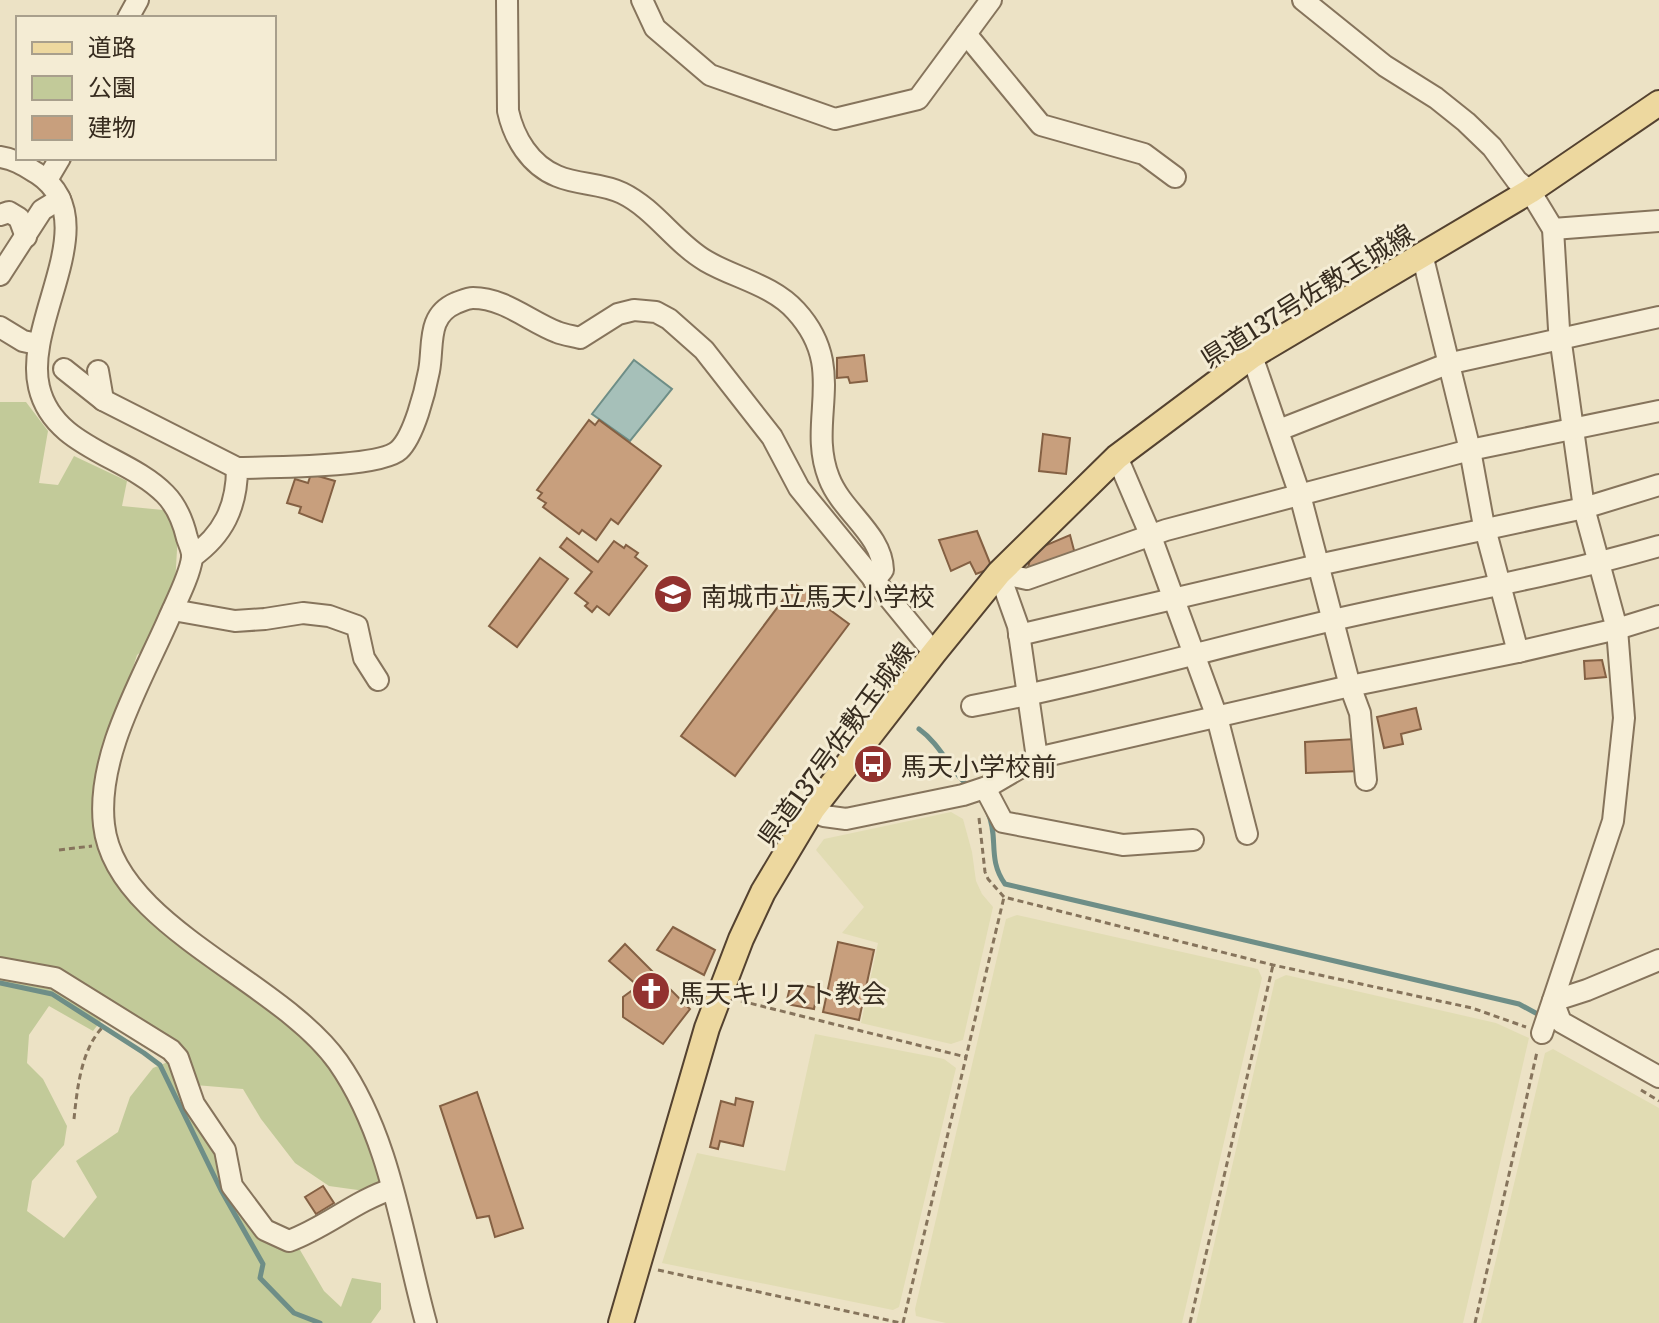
<svg xmlns="http://www.w3.org/2000/svg" width="1659" height="1323" font-family="Literata,'Noto Sans JP',serif">
	<rect width="100%" height="100%" fill="#ece2c5"/>
	<g fill="#e1dcb3">
		<path d="M951 812 963 819 972 852 976 881 982 894 993 907 963 1040 951 1044 861 1023 878 943 842 933 864 907 816 850 824 839Z"/>
		<path d="M1017 915 1258 969 1262 978 1182 1323H946L916 1316 915 1309 1006 919Z"/>
		<path d="M1286 975 1496 1023 1529 1038 1463 1323H1196L1275 980Z"/>
		<path d="M815 1034 944 1059 956 1068 899 1307 893 1310 662 1263 697 1153 785 1171Z"/>
		<path d="M1553 1049 1659 1108V1323H1481L1545 1053Z"/>
	</g>
	<g fill="#c2ca99">
		<path d="M0 402H26L48 431 39 483 58 485 74 456 127 481 122 506 163 510 178 533 175 584 150 644 137 655 117 718 97 827 110 872 131 902 254 998 300 1037 330 1067 350 1099 369 1140 384 1183 365 1191 329 1186 295 1163 261 1119 243 1089 195 1085 181 1048 0 961Z"/>
		<path d="M0 977 48 985 103 1018 93 1031 49 1006 29 1035 27 1063 43 1079 67 1126 64 1145 32 1181 27 1211 64 1238 97 1197 76 1161 118 1132 130 1097 153 1068 173 1060 254 1230 275 1246 300 1250 324 1291 341 1307 352 1278 381 1283V1309L371 1323H0Z"/>
	</g>
	<path fill="#a6c0b9" stroke="#6e8e87" stroke-width="2" d="M634 360 672 389 630 441 592 414Z"/>
	<g fill="none" stroke-linecap="round" stroke-linejoin="round">
		<g stroke="#6e8e87" stroke-width="5">
			<path d="M919 729C940 744 949 768 967 785"/>
			<path d="M988 813C999 838 987 859 1005 884L1519 1004 1543 1017"/>
			<path d="M0 983 52 994 144 1053 160 1065 221 1190 263 1264 260 1278 294 1313 320 1323"/>
		</g>
	</g>
	<g fill="#c89f7d" stroke="#846043" stroke-width="2">
		<path d="M864 355 867 381 850 383 848 377 837 378V358Z"/>
		<path d="M589 420 595 425 599 420 661 466 618 524 611 519 596 540 582 530 579 534 543 507 546 503 538 498 542 493 537 490Z"/>
		<path d="M1043 434 1070 438 1066 474 1039 471Z"/>
		<path d="M311 474 335 481 322 522 299 513 301 507 287 503 295 479 308 483Z"/>
		<path d="M977 531 992 568 976 574 970 562 951 571 939 540Z"/>
		<path d="M1070 535 1075 554 1028 568 1030 559 1044 546Z"/>
		<path d="M567 538 598 562 614 541 624 548 626 545 638 553 635 557 647 566 609 615 597 606 592 612 585 606 588 603 575 593 592 572 560 547Z"/>
		<path d="M540 558 568 579 517 647 489 626Z"/>
		<path d="M795 584 849 624 735 776 681 736Z"/>
		<path d="M1602 660 1606 677 1585 679 1584 661Z"/>
		<path d="M1416 708 1421 729 1401 734 1403 744 1384 748 1377 717Z"/>
		<path d="M1356 739 1361 771 1306 773 1305 742Z"/>
		<path d="M673 927 715 950 704 975 657 950Z"/>
		<path d="M838 942 874 950 859 1020 823 1012Z"/>
		<path d="M625 944 690 1009 663 1044 623 1017V997L638 986 609 961Z"/>
		<path d="M791 983 818 988 814 1009 786 1004Z"/>
		<path d="M477 1092 523 1228 495 1237 489 1216 477 1218 440 1106Z"/>
		<path d="M736 1098 753 1102 743 1146 720 1141 718 1149 710 1147 721 1101 735 1105Z"/>
		<path d="M323 1186 334 1203 316 1214 305 1197Z"/>
	</g>
	<g fill="none" stroke-linecap="round" stroke-linejoin="round">
		<defs>
			<g id="minor">
				<path d="M507 0 508 111C514 138 530 165 557 176 578 185 601 183 622 193 655 209 675 243 706 261 735 278 773 285 796 311 849 369 806 420 829 478 842 512 882 534 883 570L874 581"/>
				<path d="M642 0 655 28 710 75 835 119 918 99 991 0"/>
				<path d="M1303 0 1385 66 1436 98 1466 122 1492 147 1517 181 1530 191 1553 229 1559 329 1584 508 1617 629 1624 718 1613 821 1542 1033"/>
				<path d="M128 18 138 0"/>
				<path d="M966 34 1041 125 1144 154 1175 177"/>
				<path d="M0 157C15 159 25 166 38 174 107 220 23 321 39 387 53 448 127 455 165 494 177 506 183 521 187 538 189 544 193 552 192 558 190 575 176 602 169 618 142 680 96 756 104 825 115 926 280 980 338 1062 391 1138 402 1236 426 1323"/>
				<path d="M47 180 60 158"/>
				<path d="M0 215 9 212 19 218 26 237"/>
				<path d="M1553 229 1659 221"/>
				<path d="M1422 254 1470 450 1483 521 1518 652"/>
				<path d="M0 275 42 210 60 199"/>
				<path d="M0 327 23 341 37 344"/>
				<path d="M1252 356 1300 495 1350 686 1360 713 1366 780"/>
				<path d="M64 369 103 400 237 468"/>
				<path d="M98 371 103 400"/>
				<path d="M1279 430 1447 364 1659 317"/>
				<path d="M1117 457 1150 534 1217 717 1247 834"/>
				<path d="M192 557C223 535 237 507 237 468 267 467 380 468 399 450 414 436 425 392 429 371 434 345 426 316 456 303 462 301 467 298 473 298 504 298 529 321 557 332 564 335 573 336 580 338L618 314 634 310 656 312 669 319 704 350 772 437 799 488 934 653"/>
				<path d="M999 573 1027 579 1166 530 1470 450 1659 411"/>
				<path d="M999 573 1018 626 1037 758"/>
				<path d="M173 610 235 621 265 619 303 613 329 616 357 626 364 658 378 680"/>
				<path d="M1019 635 1318 565 1584 508 1659 485"/>
				<path d="M972 706C1094 683 1213 648 1333 620 1442 595 1552 577 1659 546"/>
				<path d="M985 788 1003 822 1123 845 1193 840"/>
				<path d="M812 810 824 816 846 819 963 795 987 787 1037 758 1350 686 1518 652 1617 629 1659 616"/>
				<path d="M0 968 55 978 171 1050 178 1058 194 1104 225 1150 232 1186 265 1230 289 1241C325 1228 355 1201 392 1189"/>
				<path d="M1553 1001 1561 1022 1659 1077"/>
				<path d="M1553 1001 1587 990 1659 960"/>
			</g>
			<path id="major" d="M621 1323 707 1028 741 939 763 892 812 810 934 653 999 573 1117 457 1252 356 1530 191 1659 103"/>
		</defs>
		<use href="#minor" stroke="#86745c" stroke-width="24"/>
		<use href="#major" stroke="#544230" stroke-width="28"/>
		<g stroke="#86745c" stroke-width="3" stroke-dasharray="6 4" stroke-linecap="butt">
			<path d="M979 818 985 872 988 879 1004 897 1273 965 1472 1008 1526 1027"/>
			<path d="M59 850 92 846"/>
			<path d="M741 1001 966 1057"/>
			<path d="M1641 1090 1659 1101"/>
			<path d="M74 1119C77 1090 81 1050 102 1028"/>
			<path d="M658 1270 901 1323"/>
			<path d="M903 1323 1004 897"/>
			<path d="M1190 1323 1273 965"/>
			<path d="M1475 1323 1537 1052"/>
		</g>
		<use href="#minor" stroke="#f7efd8" stroke-width="20"/>
		<use href="#major" stroke="#edd89f" stroke-width="24"/>
	</g>
	<defs>
		<symbol id="school-disc" viewBox="-11 -11 22 22"><circle r="9.5" fill="#92322f" stroke="#f4ecd4"/><path d="M0-5L7-2L0 1L-7-2ZM-4 1L0 2.5L4 1V4Q0 6-4 4Z" fill="#fff"/></symbol>
		<symbol id="bus-disc" viewBox="-11 -11 22 22"><circle r="9.5" fill="#92322f" stroke="#f4ecd4"/><path d="M-5-6H5V4H4V6H2V4H-2V6H-4V4H-5ZM-3.5-4V0h7V-4ZM-3.5 1.2v1.5H-2V1.2ZM2 1.2v1.5H3.5V1.2Z" fill="#fff"/></symbol>
		<symbol id="church-disc" viewBox="-11 -11 22 22"><circle r="9.5" fill="#92322f" stroke="#f4ecd4"/><path d="M-1.2-6h2.4v3.5h3.3v2.4h-3.3V6h-2.4V-.1h-3.3v-2.4h3.3Z" fill="#fff"/></symbol>
	</defs>
	<g fill-rule="evenodd">
		<use href="#school-disc" x="651" y="572" width="44" height="44"/>
		<use href="#bus-disc" x="851" y="742" width="44" height="44"/>
		<use href="#church-disc" x="629" y="969" width="44" height="44"/>
	</g>
	<g text-anchor="middle" dominant-baseline="central" stroke-width="6" stroke-linejoin="round" paint-order="stroke">
		<g font-size="26" fill="#372c1f" stroke="#f4ecd4">
			<text transform="translate(1306 294) rotate(-32)">県道137号佐敷玉城線</text>
			<text transform="translate(834 743) rotate(-54)">県道137号佐敷玉城線</text>
		</g>
		<g font-size="26" fill="#372c1f" stroke="#f4ecd4" text-anchor="start">
			<text x="701" y="594">南城市立馬天小学校</text>
			<text x="901" y="764">馬天小学校前</text>
			<text x="679" y="991">馬天キリスト教会</text>
		</g>
	</g>
	<rect x="16" y="16" width="260" height="144" fill="#f4ecd4" stroke="#a89f8c" stroke-width="2"/>
	<rect x="32" y="42" width="40" height="12" fill="#edd89f" stroke="#a89f8c" stroke-width="2"/>
	<text x="88" y="56" font-size="24" fill="#372c1f">道路</text>
	<rect x="32" y="76" width="40" height="24" fill="#c2ca99" stroke="#a89f8c" stroke-width="2"/>
	<text x="88" y="96" font-size="24" fill="#372c1f">公園</text>
	<rect x="32" y="116" width="40" height="24" fill="#c89f7d" stroke="#a89f8c" stroke-width="2"/>
	<text x="88" y="136" font-size="24" fill="#372c1f">建物</text>
</svg>
